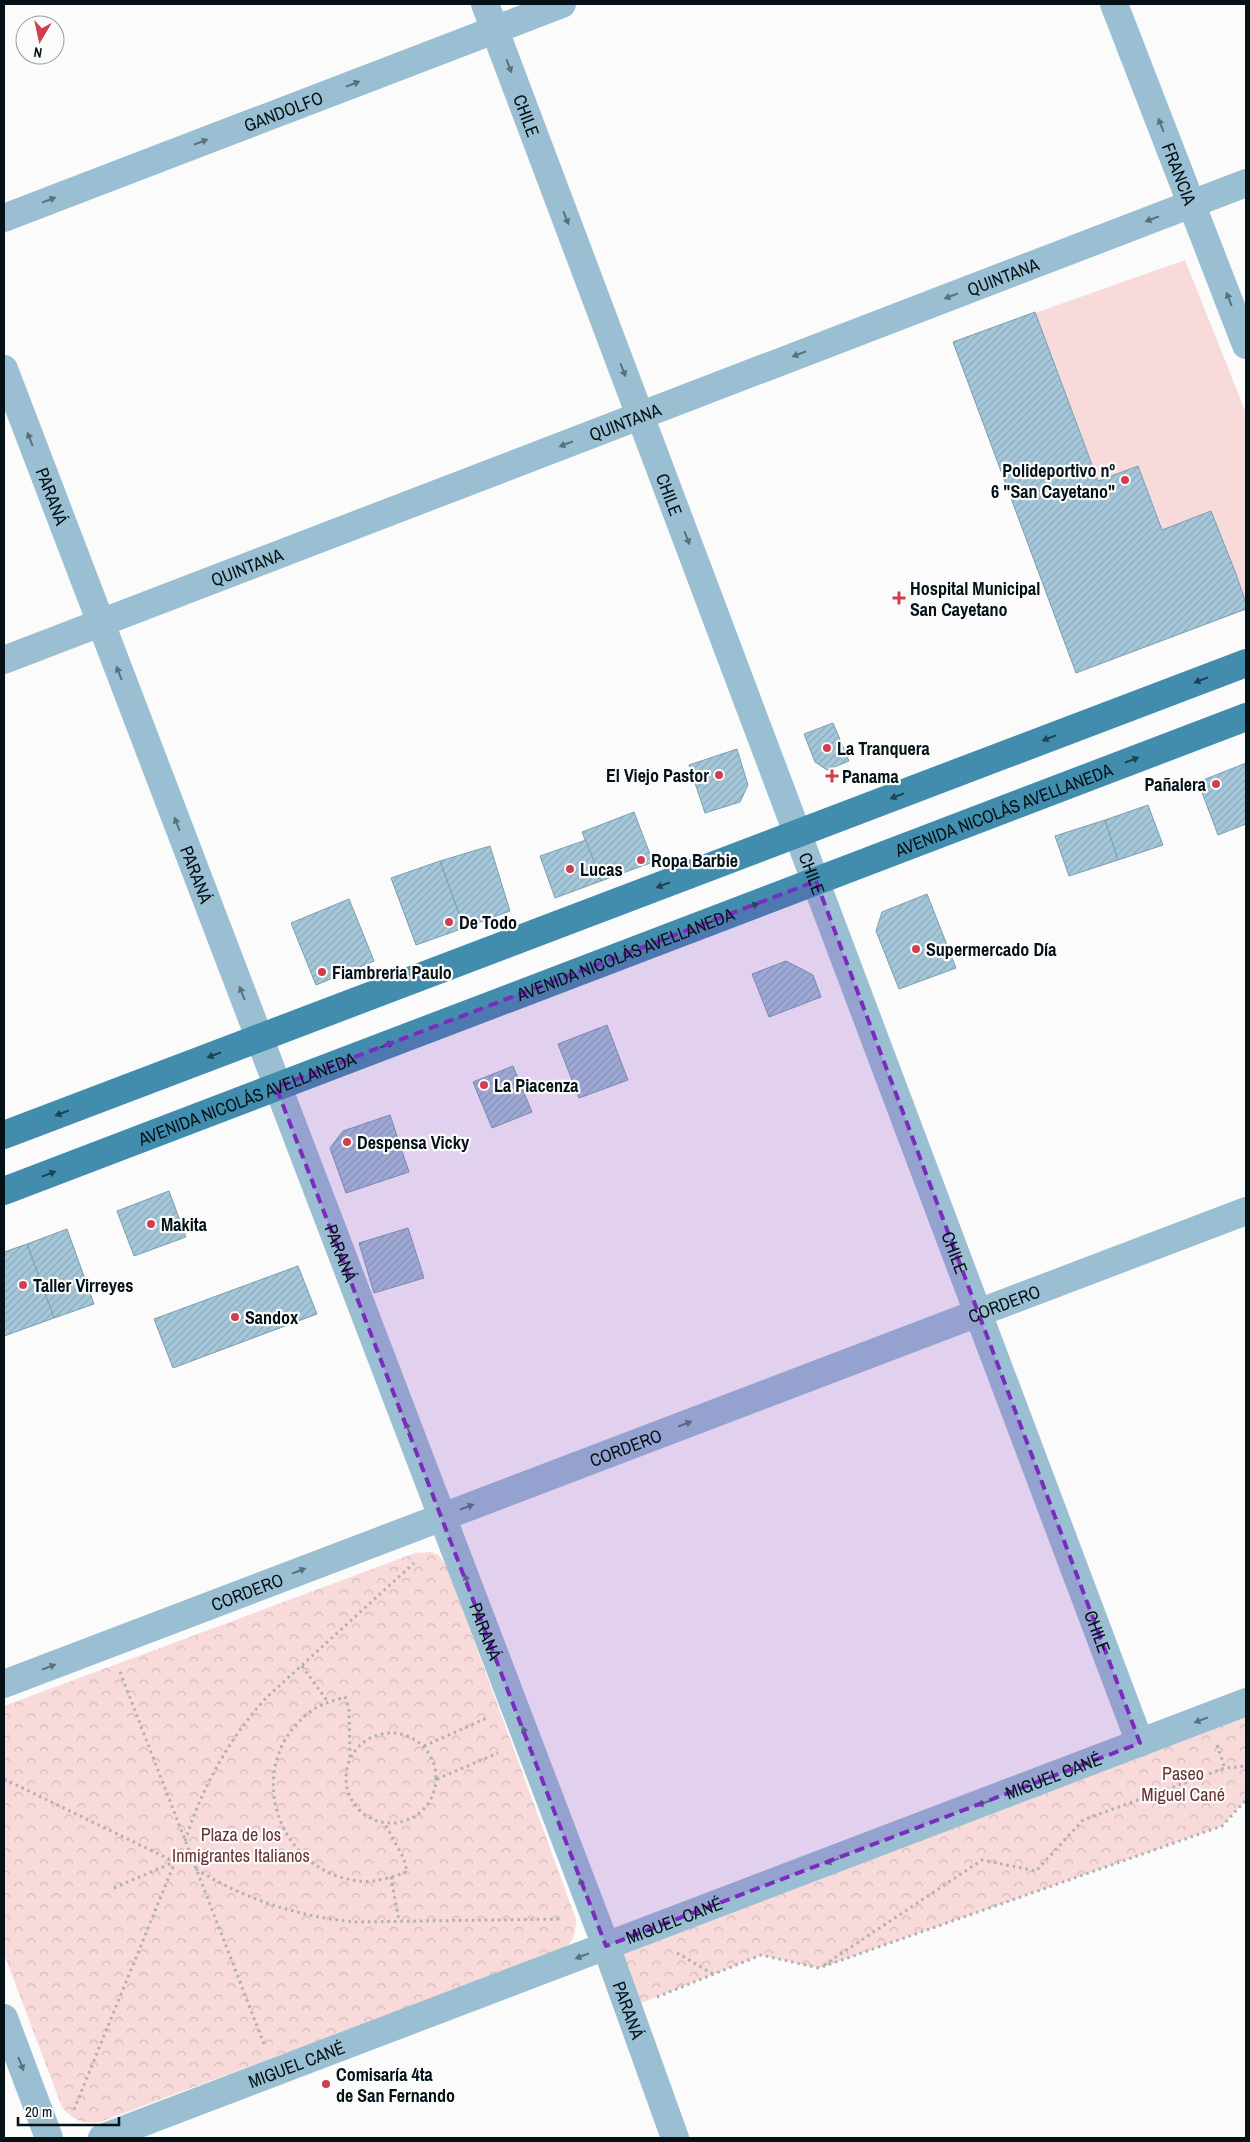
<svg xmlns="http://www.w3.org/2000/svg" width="1250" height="2142" font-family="'Archivo Narrow',sans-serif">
	<defs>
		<pattern id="park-crowns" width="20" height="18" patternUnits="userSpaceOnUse" patternTransform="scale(1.25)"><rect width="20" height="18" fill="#f9dada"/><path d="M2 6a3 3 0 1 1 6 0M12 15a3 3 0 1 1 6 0" fill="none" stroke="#d4baba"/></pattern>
		<pattern id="building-hatch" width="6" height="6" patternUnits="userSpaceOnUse" patternTransform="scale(1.25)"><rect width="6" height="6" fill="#a5c7d9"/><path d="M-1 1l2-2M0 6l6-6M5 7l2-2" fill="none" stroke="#8caaba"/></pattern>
	</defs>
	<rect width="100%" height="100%" fill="#fbfbfb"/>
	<path fill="#f9dada" d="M1185 260 1246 413V609L1076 673 953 342Z"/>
	<g fill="url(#park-crowns)">
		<path d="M430 1552 439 1555 447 1567 576 1919C576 1942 569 1947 549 1955L100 2122C81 2124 75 2121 62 2107L4 1954V1706L415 1553Z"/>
		<path d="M1246 1702V1800L1222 1826 819 1968 761 1955 629 2008 606 1946Z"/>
	</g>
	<g fill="url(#building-hatch)" stroke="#7a9fb1">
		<path d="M1035 312 1098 481 1138 466 1162 530 1211 511 1236 574 1246 603V609L1076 673 953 342Z"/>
		<path d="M833 723 849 761 827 770 815 762 804 734Z"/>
		<path d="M737 749 748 785 740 802 705 813 689 765Z"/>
		<path d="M1246 763V824L1218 835 1198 782Z"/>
		<path d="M1148 805 1163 845 1118 860 1105 820Z"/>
		<path d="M634 812 653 862 601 881 582 832Z"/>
		<path d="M1105 820 1118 860 1069 876 1055 836Z"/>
		<path d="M586 840 601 881 555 898 540 856Z"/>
		<path d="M490 846 510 911 464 928 440 861Z"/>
		<path d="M440 861 464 928 416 945 391 878Z"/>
		<path d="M927 894 956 968 899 989 876 931 882 912Z"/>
		<path d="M349 899 374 961 316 985 291 923Z"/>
		<path d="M786 961 813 975 821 997 769 1017 752 974Z"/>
		<path d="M607 1025 628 1080 579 1098 558 1044Z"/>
		<path d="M513 1066 532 1112 492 1128 473 1082Z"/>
		<path d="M390 1115 409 1172 346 1193 330 1148 343 1131Z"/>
		<path d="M169 1191 186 1237 134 1256 117 1211Z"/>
		<path d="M408 1228 424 1278 374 1293 359 1243Z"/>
		<path d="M67 1229 94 1304 54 1318 27 1244Z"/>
		<path d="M27 1244 54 1318 4 1336V1252Z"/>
		<path d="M298 1266 317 1314 173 1368 154 1319Z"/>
	</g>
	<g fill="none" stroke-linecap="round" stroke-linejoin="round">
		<g stroke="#adb1b3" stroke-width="3" stroke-dasharray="2.5 4" stroke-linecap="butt">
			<path d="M302 1666 328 1702"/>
			<path d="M120 1672 264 2044"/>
			<circle cx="391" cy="1778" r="45"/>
			<path d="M1217 1745 1225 1768"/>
			<path d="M424 1746 487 1718"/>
			<path d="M350 1757 349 1708 345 1697C332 1701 320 1704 310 1712 241 1764 276 1872 359 1881 375 1883 392 1877 407 1872L404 1859 384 1822"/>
			<path d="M4 1779 175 1862 73 2112"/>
			<path d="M437 1779 498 1753"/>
			<path d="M185 1841C202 1788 229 1738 267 1697L414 1563"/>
			<path d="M196 1869C244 1899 299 1917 355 1922L562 1919"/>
			<path d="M391 1877 399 1921"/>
			<path d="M114 1888 190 1855"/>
			<path d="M677 1953 713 1974"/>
			<path d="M824 1965 982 1860 1036 1871 1083 1820 1225 1768 1246 1766"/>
			<path d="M657 1997 761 1955 819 1968 1222 1826 1246 1800"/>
		</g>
		<g stroke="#9bbfd2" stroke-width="28">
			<path id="s1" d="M485 4 1140 1743"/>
			<path id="s2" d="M1114 4 1246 345"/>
			<path id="s3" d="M4 218 562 4"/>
			<path id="s4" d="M4 369 606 1946 675 2138"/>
			<path id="s5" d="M4 660 1246 183"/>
			<path id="s6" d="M4 1684 1246 1211"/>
			<path d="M4 2018 49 2138"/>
			<path id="s7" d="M102 2138 1246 1702"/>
		</g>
		<g stroke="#428cad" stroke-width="28">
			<path d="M4 1135 1246 663"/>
			<path id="s8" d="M4 1191 1246 717"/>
		</g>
	</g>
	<defs><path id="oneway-solid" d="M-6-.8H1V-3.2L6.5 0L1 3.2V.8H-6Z" transform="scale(1.25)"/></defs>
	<g fill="#57717e">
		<use href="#oneway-solid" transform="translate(509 66) rotate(69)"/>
		<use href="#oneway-solid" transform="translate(353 84) rotate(-21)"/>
		<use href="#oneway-solid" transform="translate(1161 125) rotate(-111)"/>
		<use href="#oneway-solid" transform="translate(201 142) rotate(-21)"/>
		<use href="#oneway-solid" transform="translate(49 200) rotate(-21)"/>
		<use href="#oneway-solid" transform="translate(566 218) rotate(69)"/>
		<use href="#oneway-solid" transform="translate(1152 219) rotate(159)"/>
		<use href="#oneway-solid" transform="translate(951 296) rotate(159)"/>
		<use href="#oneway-solid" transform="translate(1229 299) rotate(-111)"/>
		<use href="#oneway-solid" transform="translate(799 354) rotate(159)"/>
		<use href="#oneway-solid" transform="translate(623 370) rotate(69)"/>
		<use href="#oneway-solid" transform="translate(30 439) rotate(-111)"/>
		<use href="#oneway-solid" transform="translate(566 444) rotate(159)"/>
		<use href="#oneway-solid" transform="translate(687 538) rotate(69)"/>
		<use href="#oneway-solid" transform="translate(119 673) rotate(-111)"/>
		<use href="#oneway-solid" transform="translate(177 824) rotate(-111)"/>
		<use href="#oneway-solid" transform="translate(242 993) rotate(-111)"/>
		<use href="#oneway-solid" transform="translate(685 1424) rotate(-21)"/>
		<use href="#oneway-solid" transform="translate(408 1429) rotate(-111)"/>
		<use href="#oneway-solid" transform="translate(467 1507) rotate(-21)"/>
		<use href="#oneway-solid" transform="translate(299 1571) rotate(-21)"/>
		<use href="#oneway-solid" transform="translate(467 1581) rotate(-111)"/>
		<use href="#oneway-solid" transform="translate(49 1667) rotate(-21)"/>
		<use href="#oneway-solid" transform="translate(1201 1720) rotate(159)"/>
		<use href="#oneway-solid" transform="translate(525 1733) rotate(-111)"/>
		<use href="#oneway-solid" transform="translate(984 1803) rotate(159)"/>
		<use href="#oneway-solid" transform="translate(832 1861) rotate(159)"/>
		<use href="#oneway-solid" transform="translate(582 1885) rotate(-111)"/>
		<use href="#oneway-solid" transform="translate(582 1956) rotate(159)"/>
		<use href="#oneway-solid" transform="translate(21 2064) rotate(69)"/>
	</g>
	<g fill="#1d4354">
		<use href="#oneway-solid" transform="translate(1201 680) rotate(159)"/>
		<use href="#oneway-solid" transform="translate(1049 738) rotate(159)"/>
		<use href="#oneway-solid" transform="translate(1132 760) rotate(-21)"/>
		<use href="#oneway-solid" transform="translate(897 796) rotate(159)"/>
		<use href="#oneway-solid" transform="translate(663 885) rotate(159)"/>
		<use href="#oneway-solid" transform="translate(752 906) rotate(-21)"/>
		<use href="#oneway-solid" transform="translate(387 1045) rotate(-21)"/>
		<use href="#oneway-solid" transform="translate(214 1055) rotate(159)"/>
		<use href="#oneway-solid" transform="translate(62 1113) rotate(159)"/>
		<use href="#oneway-solid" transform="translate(49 1174) rotate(-21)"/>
	</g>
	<path fill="#7b2cbf" fill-opacity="0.2" stroke="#7b2cbf" stroke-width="4" stroke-dasharray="10 6" stroke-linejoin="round" d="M816 881 1140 1743 606 1946 276 1087Z"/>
	<g fill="#d03f4f" stroke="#fbfbfb" stroke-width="2">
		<circle cx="1125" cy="480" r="5"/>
		<path d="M896.5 590.5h5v5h5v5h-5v5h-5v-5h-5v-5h5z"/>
		<circle cx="827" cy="748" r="5"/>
		<circle cx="719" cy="775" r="5"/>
		<path d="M829.5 768.5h5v5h5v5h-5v5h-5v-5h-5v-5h5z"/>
		<circle cx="1216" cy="784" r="5"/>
		<circle cx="641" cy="860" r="5"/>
		<circle cx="570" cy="869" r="5"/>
		<circle cx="449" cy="922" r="5"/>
		<circle cx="916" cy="949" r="5"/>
		<circle cx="322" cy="972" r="5"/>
		<circle cx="484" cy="1085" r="5"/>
		<circle cx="347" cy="1142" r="5"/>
		<circle cx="151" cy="1224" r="5"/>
		<circle cx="23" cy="1285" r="5"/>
		<circle cx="235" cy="1317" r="5"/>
		<circle cx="326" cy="2084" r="5"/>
	</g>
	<g text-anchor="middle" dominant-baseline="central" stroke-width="4.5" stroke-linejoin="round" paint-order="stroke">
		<g font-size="18" fill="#041218" stroke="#fbfbfb">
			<text stroke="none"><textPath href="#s3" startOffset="299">GANDOLFO</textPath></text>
			<text stroke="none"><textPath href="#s1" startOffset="119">CHILE</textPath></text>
			<text stroke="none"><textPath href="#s2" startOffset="182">FRANCIA</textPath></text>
			<text stroke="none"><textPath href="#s5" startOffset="1070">QUINTANA</textPath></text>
			<text stroke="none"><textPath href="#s5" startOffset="665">QUINTANA</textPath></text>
			<text stroke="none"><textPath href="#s1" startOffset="524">CHILE</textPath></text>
			<text stroke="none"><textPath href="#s4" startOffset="136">PARANÁ</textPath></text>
			<text stroke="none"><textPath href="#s5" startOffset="260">QUINTANA</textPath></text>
			<text stroke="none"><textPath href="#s8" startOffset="1070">AVENIDA NICOLÁS AVELLANEDA</textPath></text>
			<text stroke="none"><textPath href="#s1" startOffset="929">CHILE</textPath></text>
			<text stroke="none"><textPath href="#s4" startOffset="541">PARANÁ</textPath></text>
			<text stroke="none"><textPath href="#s8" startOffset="665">AVENIDA NICOLÁS AVELLANEDA</textPath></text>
			<text stroke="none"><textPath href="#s8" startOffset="260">AVENIDA NICOLÁS AVELLANEDA</textPath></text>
			<text stroke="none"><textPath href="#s1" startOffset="1334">CHILE</textPath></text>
			<text stroke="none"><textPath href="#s4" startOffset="946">PARANÁ</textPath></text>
			<text stroke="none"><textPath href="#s6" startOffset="1070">CORDERO</textPath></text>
			<text stroke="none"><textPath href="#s6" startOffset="665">CORDERO</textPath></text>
			<text stroke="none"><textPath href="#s6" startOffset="260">CORDERO</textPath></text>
			<text stroke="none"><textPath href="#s4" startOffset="1351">PARANÁ</textPath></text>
			<text stroke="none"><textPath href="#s1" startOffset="1739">CHILE</textPath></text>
			<text stroke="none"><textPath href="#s7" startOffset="1018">MIGUEL CANÉ</textPath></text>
			<text stroke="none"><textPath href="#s7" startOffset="612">MIGUEL CANÉ</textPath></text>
			<text stroke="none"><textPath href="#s4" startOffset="1756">PARANÁ</textPath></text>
			<text stroke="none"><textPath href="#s7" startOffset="208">MIGUEL CANÉ</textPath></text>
		</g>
		<g font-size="18" font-weight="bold" fill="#041218" stroke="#fbfbfb" text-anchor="start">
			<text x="1115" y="470" text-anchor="end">Polideportivo nº<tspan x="1115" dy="21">6 "San Cayetano"</tspan></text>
			<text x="910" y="588">Hospital Municipal<tspan x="910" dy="21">San Cayetano</tspan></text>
			<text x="837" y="748">La Tranquera</text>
			<text x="709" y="775" text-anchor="end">El Viejo Pastor</text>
			<text x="842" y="776">Panama</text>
			<text x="1206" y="784" text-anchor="end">Pañalera</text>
			<text x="651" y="860">Ropa Barbie</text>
			<text x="580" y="869">Lucas</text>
			<text x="459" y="922">De Todo</text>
			<text x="926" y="949">Supermercado Día</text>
			<text x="332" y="972">Fiambreria Paulo</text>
			<text x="494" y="1085">La Piacenza</text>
			<text x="357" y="1142">Despensa Vicky</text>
			<text x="161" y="1224">Makita</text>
			<text x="33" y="1285">Taller Virreyes</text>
			<text x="245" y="1317">Sandox</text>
			<text x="336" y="2074">Comisaría 4ta<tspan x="336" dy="21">de San Fernando</tspan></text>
		</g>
		<g font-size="18" fill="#663234" stroke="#fbfbfb">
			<text x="1183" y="1773">Paseo<tspan x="1183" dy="21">Miguel Cané</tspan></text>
			<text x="241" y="1834">Plaza de los<tspan x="241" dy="21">Inmigrantes Italianos</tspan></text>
		</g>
	</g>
	<rect width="1250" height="2142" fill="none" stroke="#041218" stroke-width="10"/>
	<g transform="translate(40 40) rotate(189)"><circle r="24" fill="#fbfbfb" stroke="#989ea0"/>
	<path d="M0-4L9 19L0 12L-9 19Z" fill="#d03f4f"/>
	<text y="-8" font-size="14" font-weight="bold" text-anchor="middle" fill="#041218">N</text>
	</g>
	<path d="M18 2117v8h101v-8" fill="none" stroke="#041218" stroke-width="2.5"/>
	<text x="25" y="2117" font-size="15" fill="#041218" stroke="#fbfbfb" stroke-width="4" paint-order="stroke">20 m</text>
</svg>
